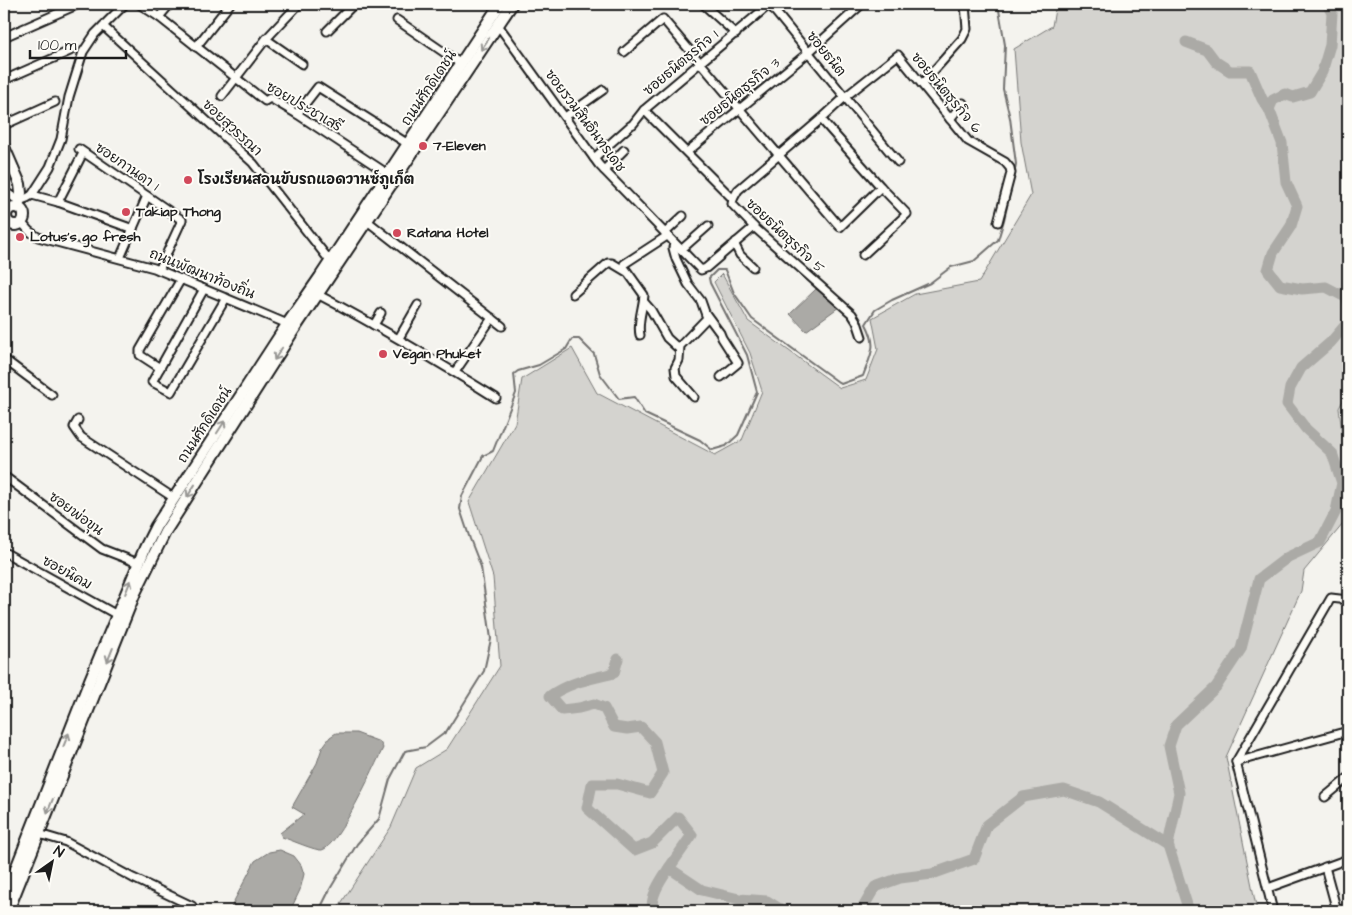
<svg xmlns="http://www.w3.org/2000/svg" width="1352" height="915" font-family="'Architects Daughter','Playpen Sans Thai',sans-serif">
	<rect width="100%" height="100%" fill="#f4f3ee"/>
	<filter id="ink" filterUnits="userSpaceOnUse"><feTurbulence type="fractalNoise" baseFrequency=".02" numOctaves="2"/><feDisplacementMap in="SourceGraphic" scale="10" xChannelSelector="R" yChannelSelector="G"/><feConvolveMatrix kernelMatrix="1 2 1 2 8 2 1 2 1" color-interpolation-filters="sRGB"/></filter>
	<g filter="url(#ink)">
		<path fill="#d4d3cf" stroke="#787876" d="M1056 4H1348V112L1346 138H1348V391L1339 408 1348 481V518L1304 571 1301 591 1226 757 1257 911H336L391 827 416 768 447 749 500 666 493 577 469 502 515 423 522 379 572 348 597 393 715 455 742 440 762 391 750 353 714 282 722 274 748 321 840 388 866 380 878 349 872 318 915 294 979 282 1031 195 1021 142 1014 49 1052 26Z"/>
		<g fill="#abaaa6" stroke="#72716f">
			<path d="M816 289 839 307 806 331 790 314Z"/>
			<path d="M336 733H356L380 742 383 748C375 765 338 847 322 850 316 851 291 840 282 837L280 833 304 814 292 807 317 763 322 748 330 737Z"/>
			<path d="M280 850 294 856 301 865 304 874 300 890 290 911H230L234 901 255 861 269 852Z"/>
		</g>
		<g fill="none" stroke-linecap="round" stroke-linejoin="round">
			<g stroke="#72716f" stroke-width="2">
				<path d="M998 4 1005 45 1003 89 1010 118 1016 164 1014 174"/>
				<path d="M319 911 330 889 357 844 379 819 390 779 405 751 426 747 446 732 484 671 491 639 481 567 470 539 460 509 462 496 483 456 493 451 516 393 514 374 518 371 539 365 566 349 572 339H579L594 354 600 374 619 399 634 397 645 414 700 440 712 450 726 446 738 435 757 392 747 355 710 283 709 278 717 270H725L734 293 752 319 841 384 863 376C871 354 878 346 866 324L875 310 892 300 930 283 951 267 974 261 998 240 1004 220 1013 179"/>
			</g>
			<g stroke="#abaaa6" stroke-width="11">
				<path d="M1327 4 1332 13 1330 45 1322 72 1310 92 1293 97 1285 94 1273 100 1269 109 1282 143 1286 182 1297 206 1291 226 1273 253 1268 270 1280 285 1302 289 1326 287 1347 298 1348 303"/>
				<path d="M1186 42 1207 50 1216 62 1230 71H1250L1262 99 1269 109"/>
				<path d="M618 659 614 673C591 679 569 682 550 696L562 710 579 708 594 704 604 708 614 727 627 729 641 727 655 742 663 773 650 793 617 784H592L587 808 634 850 652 843 678 817 692 835 669 868 702 890 739 899 767 901 783 911"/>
				<path d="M653 911C649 897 661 880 669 868"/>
				<path d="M861 911 875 887 900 878 932 874 974 859 987 825 1023 797 1064 790 1099 802 1168 845"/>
				<path d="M1189 911 1168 845 1179 793 1169 746 1176 725 1216 687 1241 649 1259 579 1288 557 1320 542 1336 511 1342 483 1332 453 1306 429 1287 404 1290 388 1301 368 1331 342 1348 322"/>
			</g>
			<defs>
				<g id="street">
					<path d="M139 4 159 17 265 101 270 98 297 114 388 174"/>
					<path d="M703 4 736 34"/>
					<path d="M769 4 898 162"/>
					<path d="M159 17 170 4"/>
					<path d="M397 20 461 64"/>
					<path d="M498 25 599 165 701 270 706 268 754 227"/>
					<path d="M103 26 253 163 330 261"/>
					<path d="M327 31 354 4"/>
					<path d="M4 37 79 4"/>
					<path d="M266 39 302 64"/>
					<path d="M196 47 230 4"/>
					<path d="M624 52 663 19 840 227 881 187"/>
					<path d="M4 80 70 51"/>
					<path d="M922 84 962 39 967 29 965 4"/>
					<path d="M222 96 266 39 299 4"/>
					<path d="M644 110 733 199"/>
					<path d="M297 114 318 87 408 144"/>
					<path d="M565 117 603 90"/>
					<path d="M821 119 881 187 907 214 863 255"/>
					<path d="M950 119 963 103"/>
					<path d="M633 124 644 110 770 4"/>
					<path d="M4 125 55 102"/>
					<path d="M79 149 182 220 159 270"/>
					<path d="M687 152 809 52 862 4"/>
					<path d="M594 158 630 126"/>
					<path d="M604 170 624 150"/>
					<path d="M4 191 19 201 27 198 32 195 50 167 61 139 69 97 83 52 95 34 125 4"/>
					<path d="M32 195 58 202 133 229"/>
					<path d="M58 202 83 153"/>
					<path d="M366 220 502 326"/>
					<path d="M22 223 29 231 38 237 154 268 290 325"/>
					<path d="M665 233 683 216"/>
					<path d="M736 242 735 245 740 255 753 267"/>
					<path d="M674 243 673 248 676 259 688 284 701 301 707 318 680 346 679 360 675 368 676 376 694 397"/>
					<path d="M681 250 708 226"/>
					<path d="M120 258 147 196"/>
					<path d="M204 289 152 382 171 392 226 298"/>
					<path d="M317 294C378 326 437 361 496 398"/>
					<path d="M573 294 608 263H612L627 272"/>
					<path d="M644 302 651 310 667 338 679 349"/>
					<path d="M706 314 720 333 722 338 738 363 721 377"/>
					<path d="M374 325 381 313"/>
					<path d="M640 335C637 322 643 309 644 295L624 267V264L667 236"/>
					<path d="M862 337 857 322 852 314 754 227 732 204 733 199 738 190 821 119 845 97 898 55 968 141 1005 162 1010 168 1011 173 998 222"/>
					<path d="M399 338 418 305"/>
					<path d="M4 359 52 395"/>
					<path d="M160 368 140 355V350L181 279"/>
					<path d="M455 372 492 318"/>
					<path d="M78 420 74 427 81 437 174 498"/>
					<path d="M4 476 102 549 138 563"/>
					<path d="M4 552 117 615"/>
					<path d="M1236 762 1348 731"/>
					<path d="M1325 797 1348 778"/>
					<path d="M39 834 66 842 133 878 192 906"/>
					<path d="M1325 867 1337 911"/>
					<path d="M1268 888 1348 859"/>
					<path d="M1273 911 1236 762 1331 598 1348 600"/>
				</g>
				<g id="secondary">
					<path d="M4 147 20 184 21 193 18 207"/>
					<circle cx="15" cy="216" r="9"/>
					<path d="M4 899 90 680 145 548 156 526 288 323 320 277 500 4"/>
					<path d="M8 911 135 593 165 532 295 328 512 4"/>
				</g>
			</defs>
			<use href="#street" stroke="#1c1c1c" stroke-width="11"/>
			<use href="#secondary" stroke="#1c1c1c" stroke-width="14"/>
			<use href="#street" stroke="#fdfcf7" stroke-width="7"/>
			<use href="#secondary" stroke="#fdfcf7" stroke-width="10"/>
		</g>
		<defs><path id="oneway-shaft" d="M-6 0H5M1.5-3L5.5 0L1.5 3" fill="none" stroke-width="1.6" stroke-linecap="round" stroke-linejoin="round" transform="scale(1.25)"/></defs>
		<g stroke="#989794">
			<use href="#oneway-shaft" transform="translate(485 44) rotate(124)"/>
			<use href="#oneway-shaft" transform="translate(278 354) rotate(123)"/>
			<use href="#oneway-shaft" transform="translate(221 427) rotate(-57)"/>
			<use href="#oneway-shaft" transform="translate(191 491) rotate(122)"/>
			<use href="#oneway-shaft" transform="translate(128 587) rotate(-68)"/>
			<use href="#oneway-shaft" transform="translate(110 655) rotate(112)"/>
			<use href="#oneway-shaft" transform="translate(66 740) rotate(-68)"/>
			<use href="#oneway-shaft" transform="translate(50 806) rotate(112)"/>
		</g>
	</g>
	<g fill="#d1495b" stroke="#fdfcf7" stroke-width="2">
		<circle cx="423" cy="146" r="5"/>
		<circle cx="188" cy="180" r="5"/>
		<circle cx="126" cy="212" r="5"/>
		<circle cx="397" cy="233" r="5"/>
		<circle cx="20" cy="237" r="5"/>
		<circle cx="383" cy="354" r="5"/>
	</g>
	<g text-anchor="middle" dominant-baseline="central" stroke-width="4" stroke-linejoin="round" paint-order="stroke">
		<g font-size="14" fill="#1c1c1c" stroke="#fdfcf7">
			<text transform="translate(826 54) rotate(51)">ซอยธนิต</text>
			<text transform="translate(681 63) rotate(-40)">ซอยธนิตธุรกิจ 1</text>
			<text transform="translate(429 88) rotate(-56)">ถนนศักดิเดชน์</text>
			<text transform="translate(740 92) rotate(-39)">ซอยธนิตธุรกิจ 3</text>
			<text transform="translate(946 93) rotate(50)">ซอยธนิตธุรกิจ 6</text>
			<text transform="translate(304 107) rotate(30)">ซอยประชาเสรี</text>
			<text transform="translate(585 121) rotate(53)">ซอยรวมสินอินทรเดช</text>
			<text transform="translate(232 128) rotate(43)">ซอยสุวรรณา</text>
			<text transform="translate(127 167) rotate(34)">ซอยกานดา 1</text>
			<text transform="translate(785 236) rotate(43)">ซอยธนิตธุรกิจ 5</text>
			<text transform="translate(202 274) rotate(22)">ถนนพัฒนาท้องถิ่น</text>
			<text transform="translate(205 425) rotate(-57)">ถนนศักดิเดชน์</text>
			<text transform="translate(76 514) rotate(36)">ซอยพ่อขุน</text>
			<text transform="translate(67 573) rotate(29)">ซอยนิคม</text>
		</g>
		<g font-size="14" font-weight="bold" fill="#1c1c1c" stroke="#fdfcf7" text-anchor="start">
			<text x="433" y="146">7-Eleven</text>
			<text x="198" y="180">โรงเรียนสอนขับรถแอดวานซ์ภูเก็ต</text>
			<text x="136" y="212">Takiap Thong</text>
			<text x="407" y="233">Ratana Hotel</text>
			<text x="30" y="237">Lotus's go fresh</text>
			<text x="393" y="354">Vegan Phuket</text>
		</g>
	</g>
	<rect width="1352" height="915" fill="none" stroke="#fdfcf7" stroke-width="20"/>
	<rect x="10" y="10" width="1332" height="895" fill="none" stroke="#1c1c1c" stroke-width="2" filter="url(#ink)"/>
	<g transform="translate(52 862) rotate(33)" stroke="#fdfcf7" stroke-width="4" paint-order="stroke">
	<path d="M0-4L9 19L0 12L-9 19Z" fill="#1c1c1c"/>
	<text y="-8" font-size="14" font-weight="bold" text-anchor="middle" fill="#1c1c1c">N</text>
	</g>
	<path d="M30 50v8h96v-8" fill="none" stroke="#1c1c1c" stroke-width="2.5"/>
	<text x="38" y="50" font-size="15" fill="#1c1c1c" stroke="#fdfcf7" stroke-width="4" paint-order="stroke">100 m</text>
</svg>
